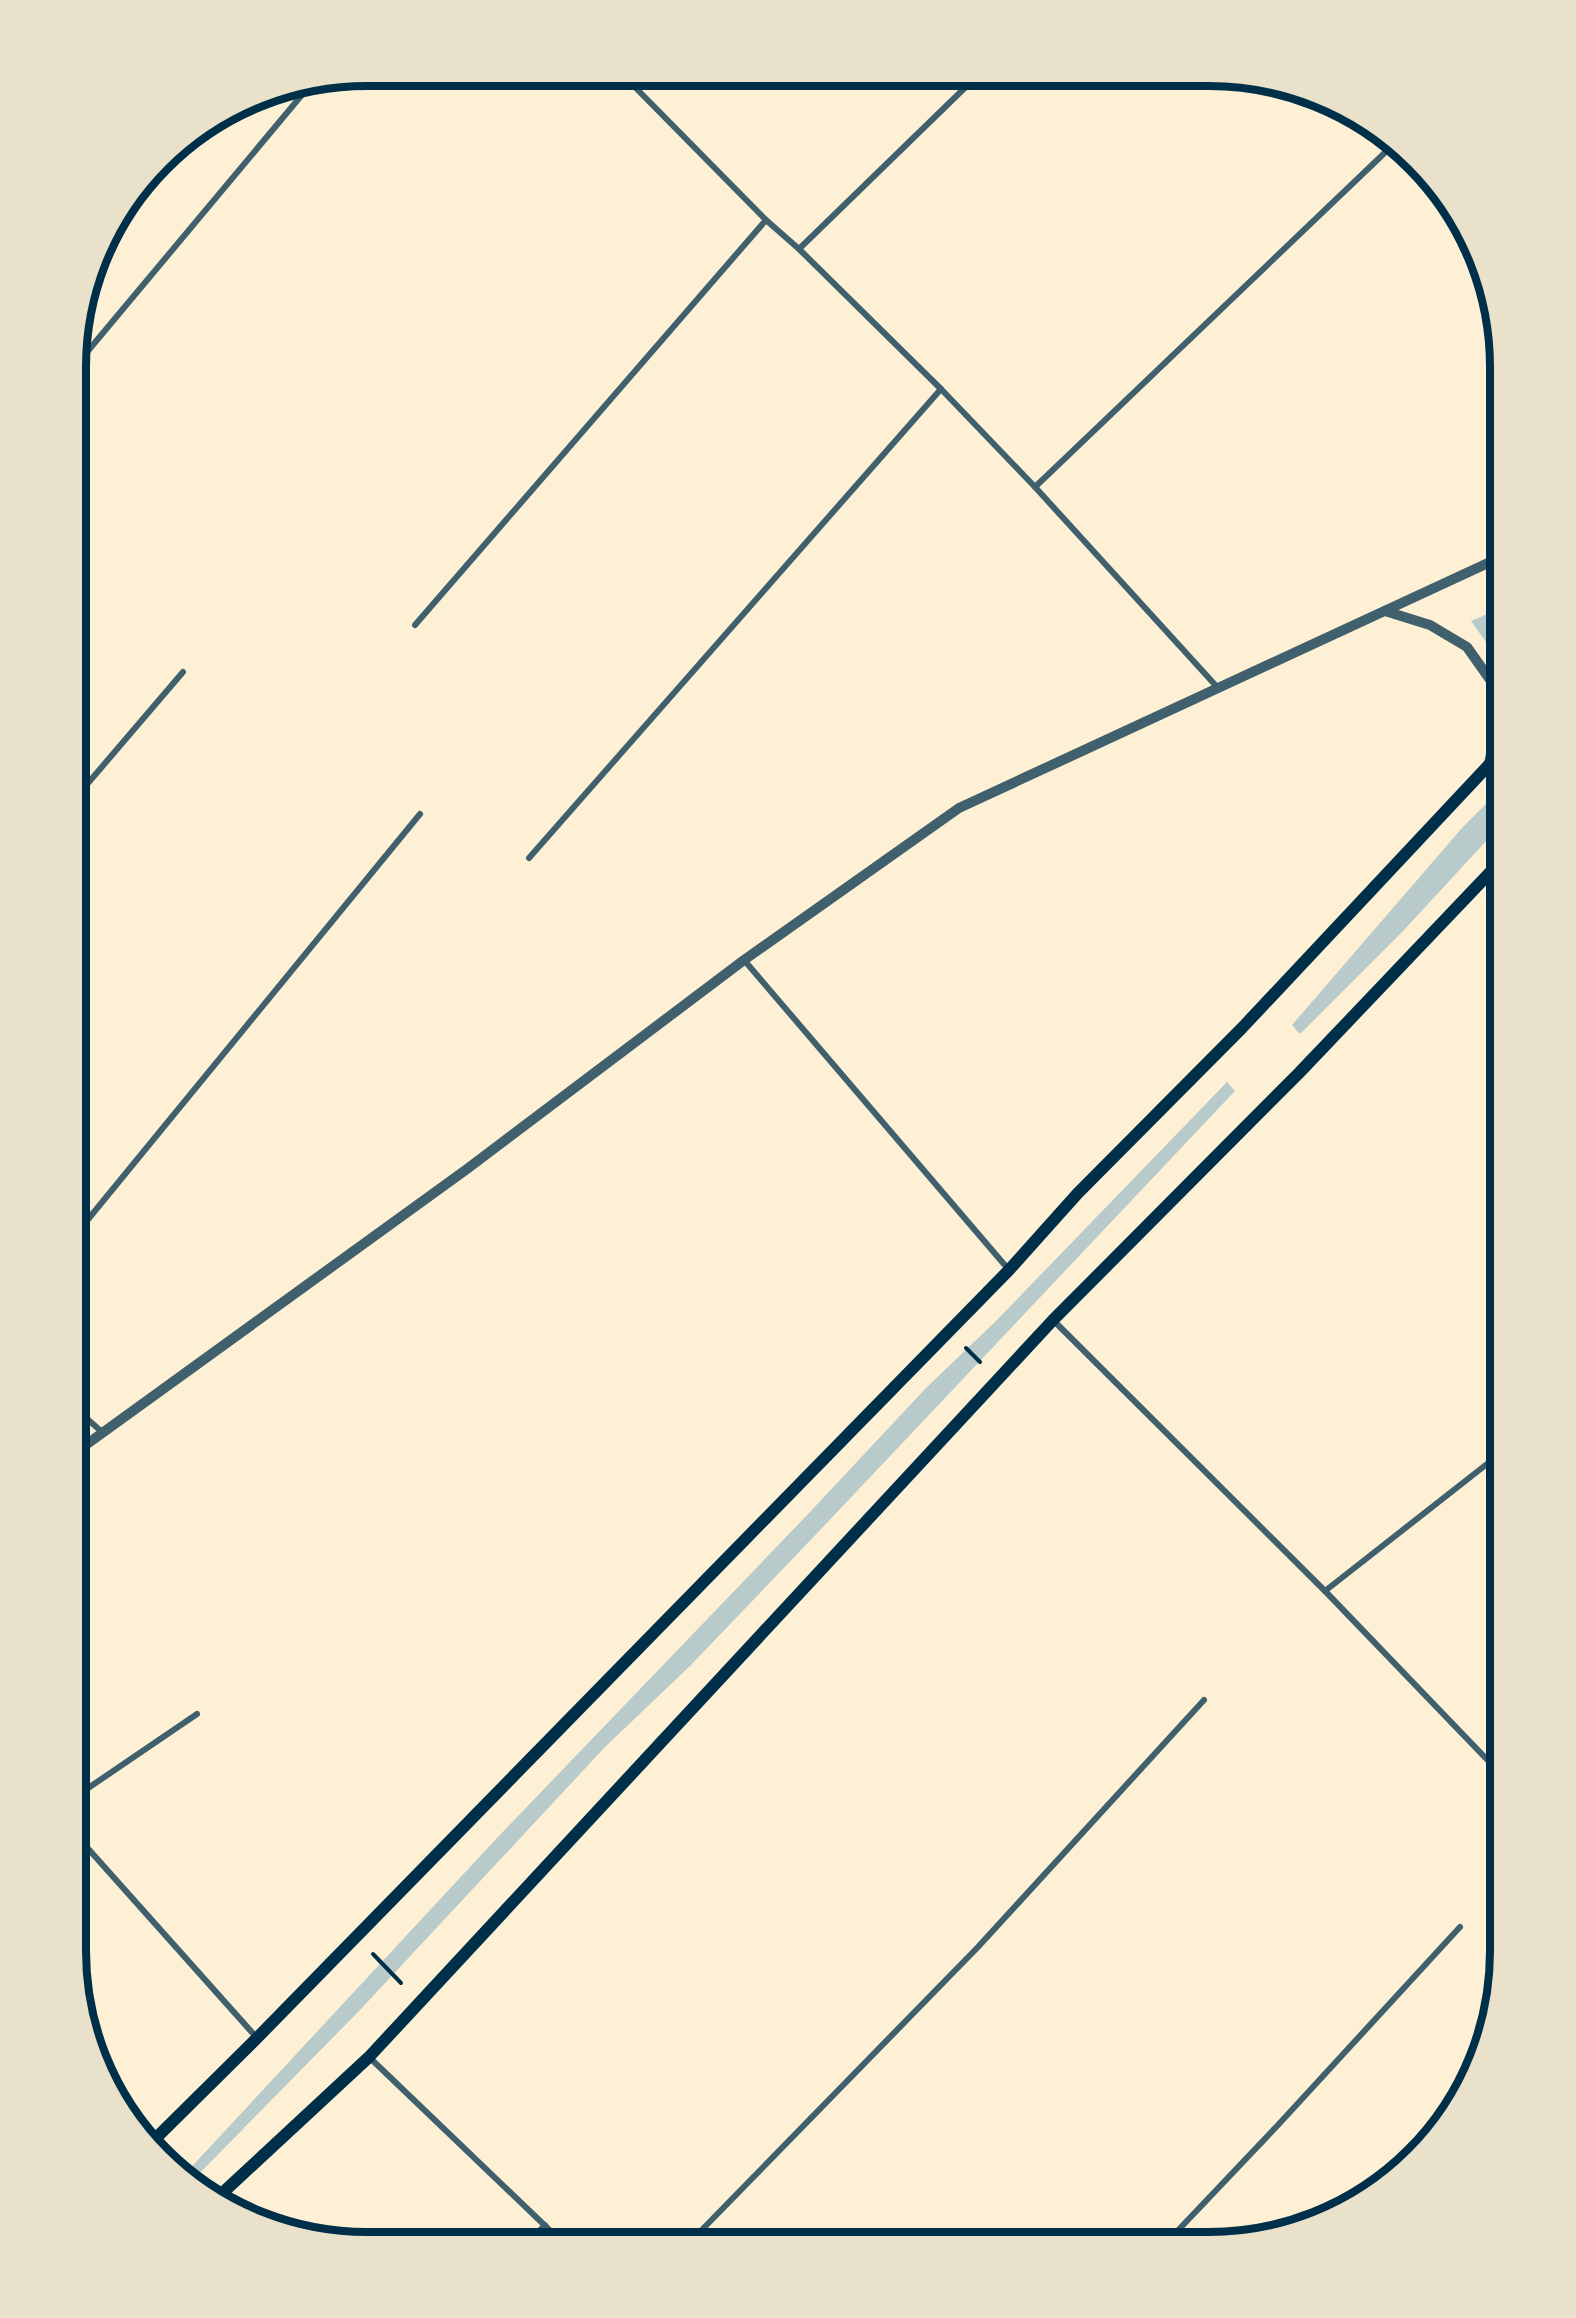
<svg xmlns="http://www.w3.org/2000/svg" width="1576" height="2318" font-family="'Titillium Web',sans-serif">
	<rect width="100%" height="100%" fill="#fdf0d5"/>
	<g fill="#b9caca">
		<path d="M1501 608V663L1471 621Z"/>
		<path d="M1501 789V825L1404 930 1300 1034 1292 1025 1462 828Z"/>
		<path d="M1227 1082 1235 1091 823 1527 690 1666 606 1746 359 2011 190 2183 183 2176 496 1839 810 1512 926 1388 996 1321Z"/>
	</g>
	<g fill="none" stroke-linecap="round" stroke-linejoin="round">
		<g stroke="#003049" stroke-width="4">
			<path d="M966 1348 980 1362"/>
			<path d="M373 1954 401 1983"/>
		</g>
		<g stroke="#3f606c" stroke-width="6">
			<path d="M624 76 766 220 799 249 941 389 1035 487 1218 688"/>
			<path d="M799 249 976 77"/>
			<path d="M77 364 311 84"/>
			<path d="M1035 487 1395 143"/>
			<path d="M415 625 766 220"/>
			<path d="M77 796 183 672"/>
			<path d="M529 858 941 389"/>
			<path d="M744 960 1009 1270"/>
			<path d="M76 1234 420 814"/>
			<path d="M1053 1320 1325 1591 1500 1773"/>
			<path d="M76 1409 102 1432"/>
			<path d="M1325 1591 1501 1453"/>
			<path d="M75 1797 197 1714"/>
			<path d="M75 1834 257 2038"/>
			<path d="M369 2057 561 2241"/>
			<path d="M529 2241 545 2225"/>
			<path d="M690 2242 978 1947 1204 1700"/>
			<path d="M1166 2243 1278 2125 1460 1927"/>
		</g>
		<g stroke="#3f606c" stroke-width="10">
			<path d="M1385 611 1430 625 1467 647 1491 681 1498 723 1489 763"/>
			<path d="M76 1452 467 1169 744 960 959 808 1501 557"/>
		</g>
		<g stroke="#003049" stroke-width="12">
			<path d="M150 2144 257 2038 1009 1270 1078 1193 1242 1028 1501 752"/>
			<path d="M216 2199 369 2057 1053 1320 1299 1073 1501 861"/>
		</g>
	</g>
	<path d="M0 0H1576V2318H0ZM367 86H1209A281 281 0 0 1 1490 367V1951A281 281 0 0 1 1209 2232H367A281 281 0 0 1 86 1951V367A281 281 0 0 1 367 86Z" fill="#e9e1ca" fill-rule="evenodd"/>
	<path fill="none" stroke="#003049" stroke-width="8" d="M367 86H1209A281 281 0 0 1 1490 367V1951A281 281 0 0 1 1209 2232H367A281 281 0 0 1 86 1951V367A281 281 0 0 1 367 86Z"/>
</svg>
